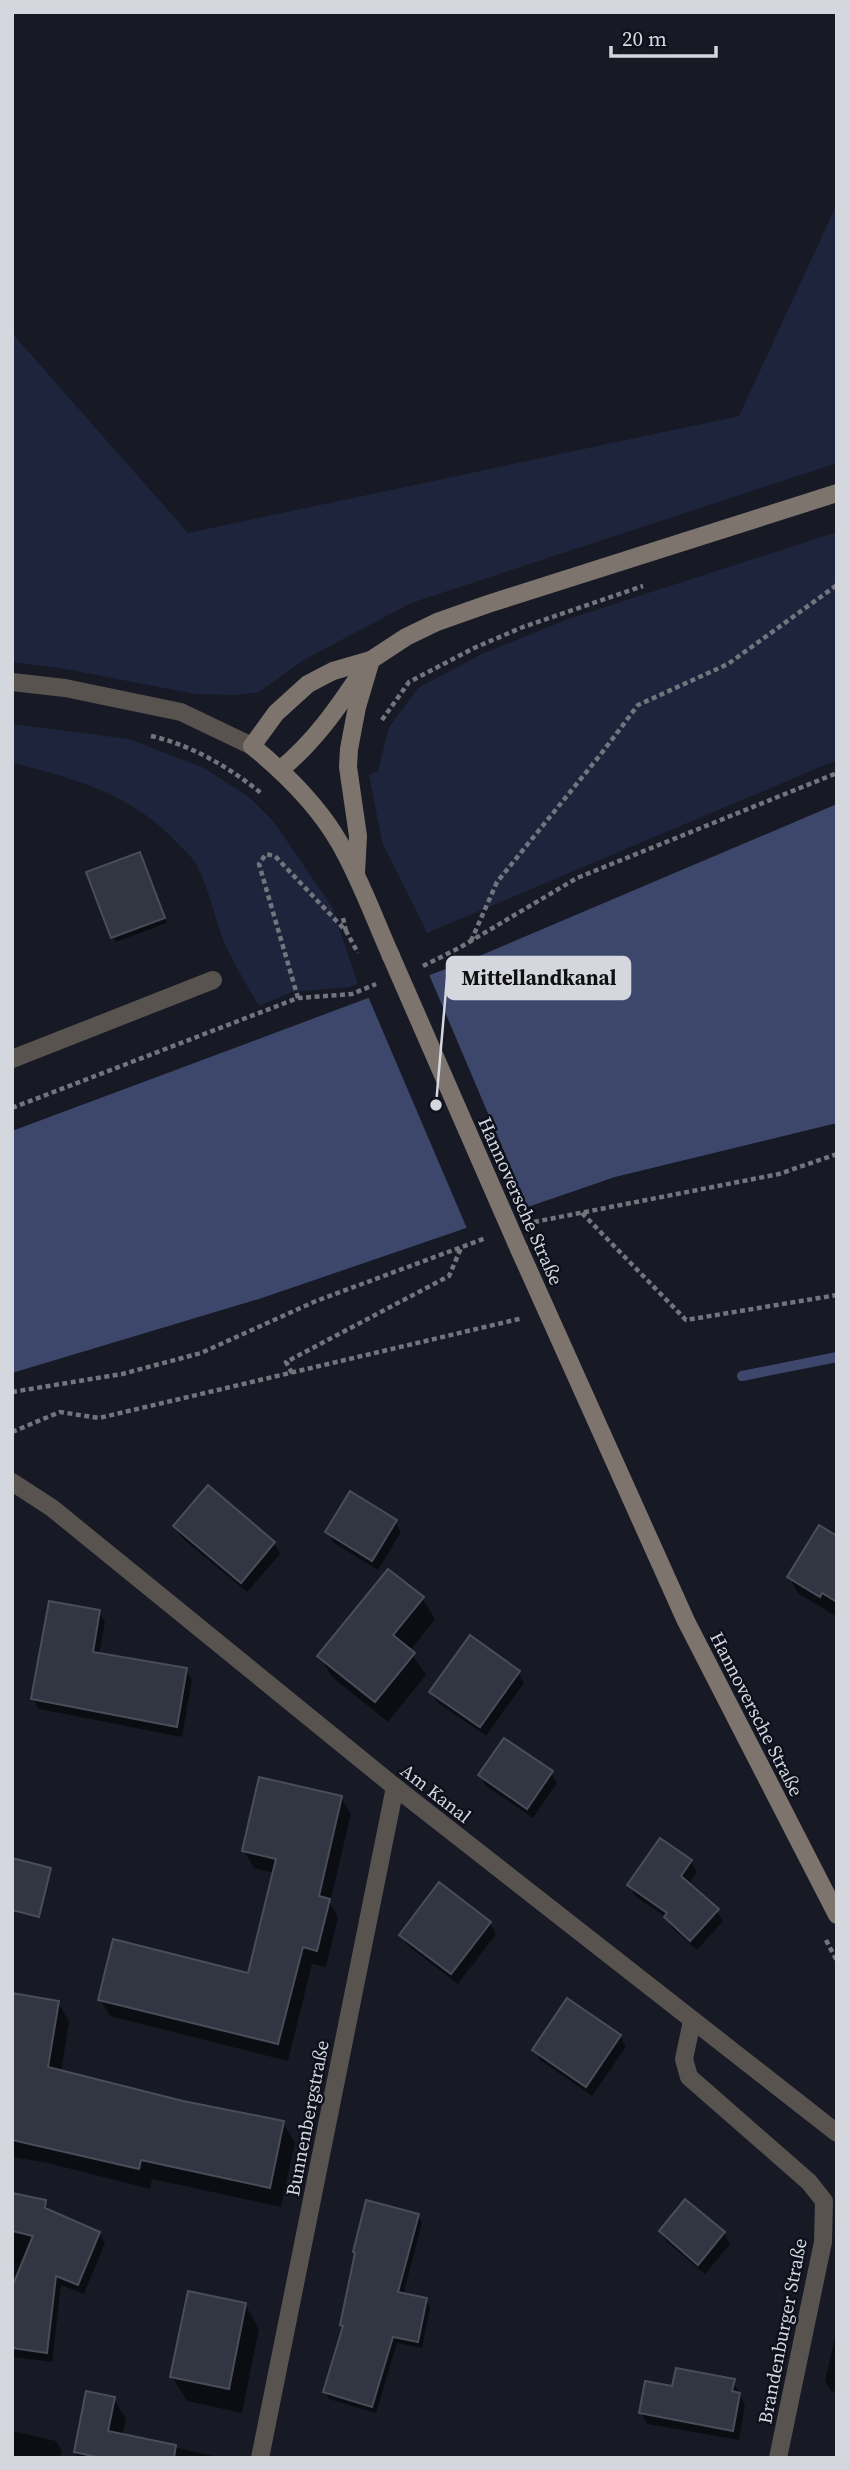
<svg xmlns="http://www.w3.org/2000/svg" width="849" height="2470" font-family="'Source Serif 4',serif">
	<rect width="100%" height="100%" fill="#171a25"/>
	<g fill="#1d243c">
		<path d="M837 204V463L411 603 302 661 259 692 236 695 195 694 60 668 12 662V333L188 533 739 416Z"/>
		<path d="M837 532V760L427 933 382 842 369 775 378 771 389 727 418 688 482 654 568 619Z"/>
		<path d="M12 724 129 739 204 768 249 797 274 822 332 907 358 984 349 987 292 992 259 1006C248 986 234 965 225 944 214 918 210 889 196 864 191 856 184 850 178 844 134 795 74 778 12 763Z"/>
	</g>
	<path fill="#3c476b" d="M837 804V1123L615 1177 262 1298 12 1373V1131L470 960Z"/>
	<path fill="#171a25" d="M428 972 529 1210 468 1231 367 994Z"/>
	<g fill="#0007">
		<path d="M142 858 167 923 116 942 88 873Z"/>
		<path d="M208 1487 274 1543 280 1554 247 1592 181 1537 175 1526Z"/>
		<path d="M395 1521 401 1532 378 1570 334 1543 328 1532Z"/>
		<path d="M837 1538V1617L798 1593 789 1577Z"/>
		<path d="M422 1598 435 1619 410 1651 426 1675 388 1722 332 1677 319 1656Z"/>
		<path d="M99 1612 105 1622 99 1655 186 1669 192 1680 182 1737 39 1709 33 1699Z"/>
		<path d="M518 1672 524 1683 486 1736 437 1702 431 1692Z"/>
		<path d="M551 1772 557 1783 533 1818 486 1786 480 1775Z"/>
		<path d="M12 1774 15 1779 12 1793Z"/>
		<path d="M341 1797 351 1814 330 1903 338 1917 326 1967 312 1964 288 2061 110 2016 100 1999 250 1975 275 1873 254 1868 244 1851Z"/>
		<path d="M691 1862 697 1872 688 1884 717 1911 723 1921 697 1950 672 1928 666 1917 635 1896 629 1885Z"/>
		<path d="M490 1923 496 1934 458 1984 407 1945 401 1935Z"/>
		<path d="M12 1995 58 2002 69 2022 61 2072 183 2103 283 2123 295 2143 281 2207 152 2179 150 2189 48 2163 12 2157Z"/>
		<path d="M620 2036 626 2047 592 2096 540 2060 534 2050Z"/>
		<path d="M45 2201 50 2211 99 2233 105 2243 84 2294 61 2285 52 2362 12 2357V2286L15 2265H12V2202Z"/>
		<path d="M685 2202 724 2233 730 2244 705 2274 667 2242 661 2232Z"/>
		<path d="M418 2216 422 2223 403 2295 426 2300 430 2307 422 2348 397 2343 376 2413 329 2399 325 2391 344 2328 342 2325 357 2256 354 2252Z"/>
		<path d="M245 2304 259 2329 242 2413 187 2401 172 2377Z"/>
		<path d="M837 2328V2392L831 2391 825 2381Z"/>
		<path d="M733 2381 745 2405 739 2440 647 2424 641 2413 674 2388Z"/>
		<path d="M114 2399 126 2419 122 2436 223 2458H79L75 2452Z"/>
		<path d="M12 2431 56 2441 62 2452 60 2458H12Z"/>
	</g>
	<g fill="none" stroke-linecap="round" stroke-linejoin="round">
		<path stroke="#3c476b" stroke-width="10" d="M742 1376 837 1357"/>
	</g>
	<g fill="#323642" stroke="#494d5a" stroke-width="2">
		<path d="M140 852 165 918 111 938 86 872Z"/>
		<path d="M208 1485 275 1542 241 1583 173 1526Z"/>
		<path d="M350 1491 397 1520 372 1561 325 1532Z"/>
		<path d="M819 1525 837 1536V1602L822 1593 820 1597 787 1577Z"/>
		<path d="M388 1569 424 1597 393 1635 415 1653 375 1702 317 1656Z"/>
		<path d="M49 1601 100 1610 93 1652 187 1668 177 1727 31 1699Z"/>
		<path d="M470 1635 520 1671 480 1727 429 1692Z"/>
		<path d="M504 1738 553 1771 527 1809 478 1775Z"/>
		<path d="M259 1777 342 1796 319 1896 330 1899 317 1951 303 1947 278 2044 98 2000 113 1939 248 1973 276 1859 242 1851Z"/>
		<path d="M660 1838 692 1860 681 1876 719 1909 690 1941 664 1917 667 1913 627 1885Z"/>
		<path d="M12 1858 51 1868 39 1917 12 1910Z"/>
		<path d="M439 1882 491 1922 451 1974 399 1935Z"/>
		<path d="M12 1993 59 2001 48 2067 183 2101 284 2121 270 2188 141 2160 139 2169 12 2140Z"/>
		<path d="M567 1998 621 2035 586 2087 532 2050Z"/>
		<path d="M12 2193 46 2200 45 2208 100 2232 78 2285 56 2276 47 2353 12 2348V2287L33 2236 12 2231Z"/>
		<path d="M685 2199 725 2232 698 2265 659 2231Z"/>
		<path d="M366 2200 419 2214 398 2292 427 2298 418 2342 393 2337 372 2407 323 2392 343 2326 340 2325 355 2253 353 2252Z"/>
		<path d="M188 2291 246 2303 229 2389 170 2377Z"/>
		<path d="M676 2368 735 2379 732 2391 740 2393 733 2431 639 2413 645 2381 672 2386Z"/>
		<path d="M86 2391 115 2397 108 2431 176 2445 174 2458H101L74 2452Z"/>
	</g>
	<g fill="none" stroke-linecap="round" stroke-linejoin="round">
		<g stroke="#72757e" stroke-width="4.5" stroke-dasharray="5 3.5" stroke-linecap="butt">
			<path d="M382 720 409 682 474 648 523 627 643 586"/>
			<path d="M151 736C191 745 229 767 261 793"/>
			<path d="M343 918 346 931"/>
			<path d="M471 941 497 882 601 754 638 705 728 664 837 585"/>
			<path d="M423 966 459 948 577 878 837 773"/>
			<path d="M298 998 259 864 266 854 275 856 346 931 358 953"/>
			<path d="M12 1108 298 998 352 994 376 984"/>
			<path d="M582 1213 686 1320 837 1295"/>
			<path d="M534 1222 779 1174 837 1154"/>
			<path d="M292 1373 286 1362 449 1276 461 1248"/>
			<path d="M12 1392 122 1374 201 1353 316 1301 486 1238"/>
			<path d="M12 1432 60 1412 99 1418 523 1318"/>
			<path d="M826 1940 837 1961"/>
		</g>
		<path stroke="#595350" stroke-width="18" d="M12 1059 213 980"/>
		<g stroke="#595350" stroke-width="18">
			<path d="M12 1482 52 1508 395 1787 837 2133"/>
			<path d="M692 2021 684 2059 689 2077 809 2182 824 2201 823 2242 778 2458"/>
			<path d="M260 2458 395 1787"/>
		</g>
		<path stroke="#595350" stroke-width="18" d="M12 682 65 688 181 712 252 746"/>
		<g stroke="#7d746e" stroke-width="18">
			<path d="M281 769C314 742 337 709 361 673"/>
			<path d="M356 873 358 836 348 767 349 749 357 707 371 660"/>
			<path d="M391 956C374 918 360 878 339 842 317 804 285 773 252 746L276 713 308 684 333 671 371 660 406 637 437 622 488 604 837 493"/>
			<path d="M519 1249 686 1621 837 1915"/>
		</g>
		<path stroke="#7d746e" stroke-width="18" d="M391 956 519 1249"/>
	</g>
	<g text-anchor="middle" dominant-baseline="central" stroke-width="5" stroke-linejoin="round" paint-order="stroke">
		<g font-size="19" fill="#d4d7de" stroke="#0e111b">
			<text transform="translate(521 1201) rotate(66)">Hannoversche Straße</text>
			<text transform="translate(757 1714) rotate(63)">Hannoversche Straße</text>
			<text transform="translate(436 1793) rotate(38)">Am Kanal</text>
			<text transform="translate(307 2118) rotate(-79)">Bunnenbergstraße</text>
			<text transform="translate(782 2331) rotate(-79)">Brandenburger Straße</text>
		</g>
	</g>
	<path fill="none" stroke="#d4d7de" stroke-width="2.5" d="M436 1105L447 978"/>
	<circle fill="#d4d7de" stroke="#0e111b" stroke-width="2.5" cx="436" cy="1105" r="7"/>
	<rect fill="#d4d7de" stroke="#d4d7de" stroke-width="2.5" x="447" y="957" width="183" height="42" rx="7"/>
	<g font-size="21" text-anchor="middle" font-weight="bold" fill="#111">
		<text x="539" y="985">Mittellandkanal</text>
	</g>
	<rect width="849" height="2470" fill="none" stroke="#d4d7de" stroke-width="28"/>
	<path d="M611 46v10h105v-10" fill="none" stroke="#d4d7de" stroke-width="3.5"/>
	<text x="622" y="46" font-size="21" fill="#d4d7de" stroke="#0e111b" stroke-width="5" paint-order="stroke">20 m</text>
</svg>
